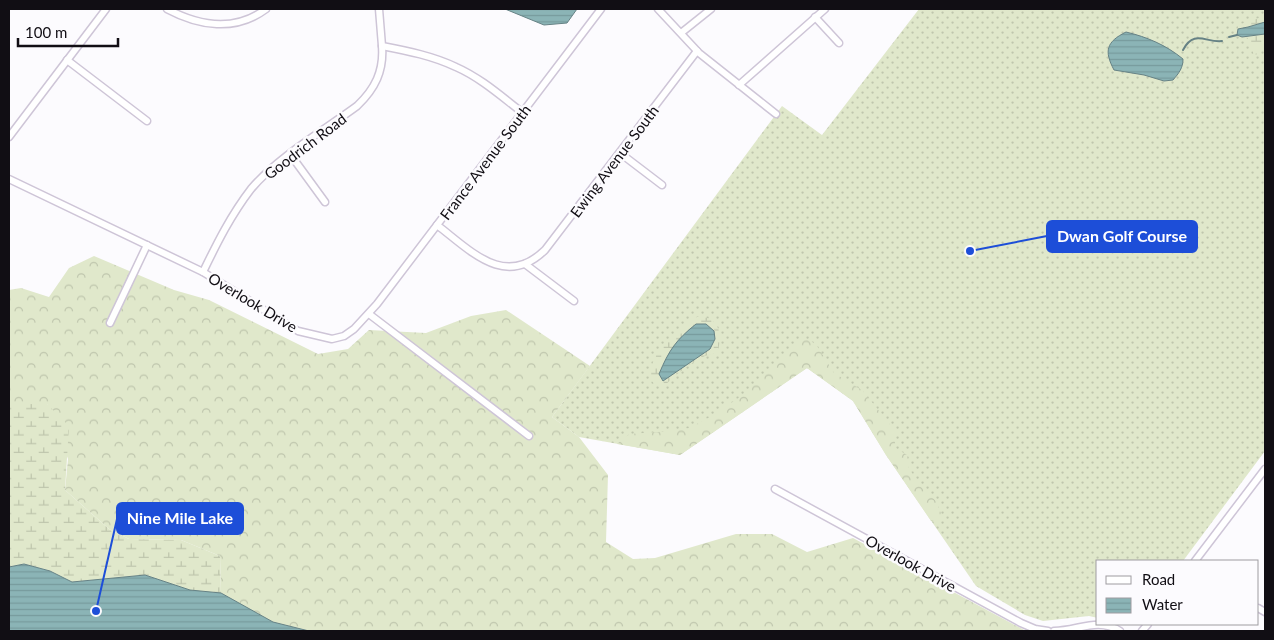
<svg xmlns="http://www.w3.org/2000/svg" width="1274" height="640" font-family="Lato,sans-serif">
	<defs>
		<pattern id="grass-dots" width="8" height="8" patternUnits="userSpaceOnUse" patternTransform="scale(1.25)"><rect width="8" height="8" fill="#e0e8cb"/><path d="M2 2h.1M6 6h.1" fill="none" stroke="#bfc6ad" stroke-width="1.8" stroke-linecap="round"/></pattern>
		<pattern id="forest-crowns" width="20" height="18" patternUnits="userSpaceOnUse" patternTransform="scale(1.25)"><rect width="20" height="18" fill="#e0e8cb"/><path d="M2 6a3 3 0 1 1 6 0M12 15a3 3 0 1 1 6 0" fill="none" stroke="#bfc6ad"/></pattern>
		<pattern id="wetland-marsh" width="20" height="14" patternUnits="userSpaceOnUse" patternTransform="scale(1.25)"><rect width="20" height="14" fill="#e0e8cb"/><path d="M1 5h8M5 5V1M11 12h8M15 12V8" fill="none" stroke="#bfc6ad"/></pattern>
		<pattern id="water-rules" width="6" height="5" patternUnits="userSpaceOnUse" patternTransform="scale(1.25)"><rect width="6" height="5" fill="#8bb4b6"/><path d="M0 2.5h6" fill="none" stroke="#779a9c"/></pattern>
	</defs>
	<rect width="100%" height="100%" fill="#fcfbfe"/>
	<path fill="url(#grass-dots)" d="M919 9H1265V451L1183 561H1098V618L1089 616 1043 621 1025 615 976 586 886 455 853 401 807 368 680 455 579 437 552 417 782 106 822 135Z"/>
	<g fill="url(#forest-crowns)">
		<path d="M94 256 174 290 209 300 318 354 348 349 369 330 426 333 471 316 506 310 590 366 552 417 579 437 608 475 606 542 633 559 655 558 736 534H772L807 552 853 538 1026 631H309L268 621 221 593 220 556 181 540 129 539 109 529 65 490 68 459 47 404H9V290L21 288 49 297 69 268Z"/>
		<path d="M802 340H810L817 346 834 373 862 390 897 433 894 447 907 455 909 469 924 489 936 501 944 521H931L886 455 853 401 807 368 680 455 617 444 629 434 672 431 689 428 710 417 743 395 784 354Z"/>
	</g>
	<g fill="url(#wetland-marsh)">
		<path d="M1265 16V22L1248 27 1238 29V25Z"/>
		<path d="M1265 34V47L1262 48 1258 54 1254 55 1248 38 1242 37Z"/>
		<path d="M697 317C705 317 712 318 717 326 720 332 721 342 718 349 715 355 711 354 705 356 690 362 676 375 664 386 656 388 653 383 649 376 652 352 677 330 697 317Z"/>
		<path d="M9 404H47L69 426 65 490 109 529 129 539 181 540 220 556 221 593 190 591 145 575 72 582 50 571 24 564 9 567Z"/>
	</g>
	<g fill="url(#water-rules)" stroke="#668285">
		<path d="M505 9H577L567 23 544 25Z"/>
		<path d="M1265 22V34L1242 37 1237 35 1238 29 1248 27Z"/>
		<path d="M1126 32C1147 37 1166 45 1183 59 1183 68 1179 73 1173 80L1164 81 1144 75 1114 70C1104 51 1106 42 1126 32Z"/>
		<path d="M696 324H706L714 331 715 339 710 349 663 381 659 374C669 350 676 340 696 324Z"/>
		<path d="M24 564 50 571 72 582 145 575 190 590 221 593 273 622 309 631H9V567Z"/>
	</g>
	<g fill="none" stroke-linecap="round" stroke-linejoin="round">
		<g stroke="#668285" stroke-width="2">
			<path d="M1229 37 1237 35"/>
			<path d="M1183 50C1194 29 1206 43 1222 41"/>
		</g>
		<defs>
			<g id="street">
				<path d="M167 9C199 26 235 32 266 9"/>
				<path d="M379 9 382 46C408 51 433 56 456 67 481 78 502 97 523 113"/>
				<path d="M658 9 699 53 776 114"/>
				<path d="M815 17 839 43"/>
				<path d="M681 33 711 9"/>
				<path d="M67 60 147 121"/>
				<path d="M739 85 825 9"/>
				<path d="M9 137 106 9"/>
				<path d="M620 153 662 185"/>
				<path d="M290 154 325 202"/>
				<path d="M9 179 203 272 298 331 332 339 344 336 354 329 377 304 601 9"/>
				<path d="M437 225C471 251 505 289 545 250L697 51"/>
				<path d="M525 264 574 301"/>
				<path d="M203 272C217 243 231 215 251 189 278 157 323 131 357 106 375 89 384 71 382 46"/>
				<path d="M369 314 529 436"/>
				<path d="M110 323 147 245"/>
				<path d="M775 489 1021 623 1035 629 1048 631"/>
				<path d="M1195 561 1265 469"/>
				<path d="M1258 608 1265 612"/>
				<path d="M1054 631C1078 631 1097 617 1120 631"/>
				<path d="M1142 631 1148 624"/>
			</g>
		</defs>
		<use href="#street" stroke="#cec5d7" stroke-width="9"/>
		<use href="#street" stroke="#fff" stroke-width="6"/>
	</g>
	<g text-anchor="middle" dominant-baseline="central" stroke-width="5" stroke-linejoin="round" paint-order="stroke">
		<g font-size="15" fill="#110e14" stroke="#fcfbfe">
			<text transform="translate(305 146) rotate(-37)">Goodrich Road</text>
			<text transform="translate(614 161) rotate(-53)">Ewing Avenue South</text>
			<text transform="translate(485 162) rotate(-53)">France Avenue South</text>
			<text transform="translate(253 302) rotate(31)">Overlook Drive</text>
			<text transform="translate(911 563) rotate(29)">Overlook Drive</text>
		</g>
	</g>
	<path fill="none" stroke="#1d4ed8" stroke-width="2" d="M970 251L1047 236M96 611L117 519"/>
	<g fill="#1d4ed8" stroke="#fcfbfe" stroke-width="2">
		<circle cx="970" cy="251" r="5"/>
		<circle cx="96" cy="611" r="5"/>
	</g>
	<g fill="#1d4ed8" stroke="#1d4ed8" stroke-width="2">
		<rect x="1047" y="221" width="150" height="31" rx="5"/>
		<rect x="117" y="503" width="126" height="31" rx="5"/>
	</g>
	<g font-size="16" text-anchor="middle" font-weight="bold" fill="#fff">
		<text x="1122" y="242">Dwan Golf Course</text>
		<text x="180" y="524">Nine Mile Lake</text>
	</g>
	<rect width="1274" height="640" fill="none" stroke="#110e14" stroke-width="20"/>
	<rect x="1096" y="560" width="162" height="65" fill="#fcfbfe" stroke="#9e9ca0"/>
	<rect x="1106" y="576" width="25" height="8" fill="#ffffff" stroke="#9e9ca0"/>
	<text x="1142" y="585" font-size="15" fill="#110e14">Road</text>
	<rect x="1106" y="598" width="25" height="15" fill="url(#water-rules)" stroke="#9e9ca0"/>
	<text x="1142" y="610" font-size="15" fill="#110e14">Water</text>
	<path d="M18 38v8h100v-8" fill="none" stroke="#110e14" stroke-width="2.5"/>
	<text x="25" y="38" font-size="15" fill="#110e14" stroke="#fcfbfe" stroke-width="4" paint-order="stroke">100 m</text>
</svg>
